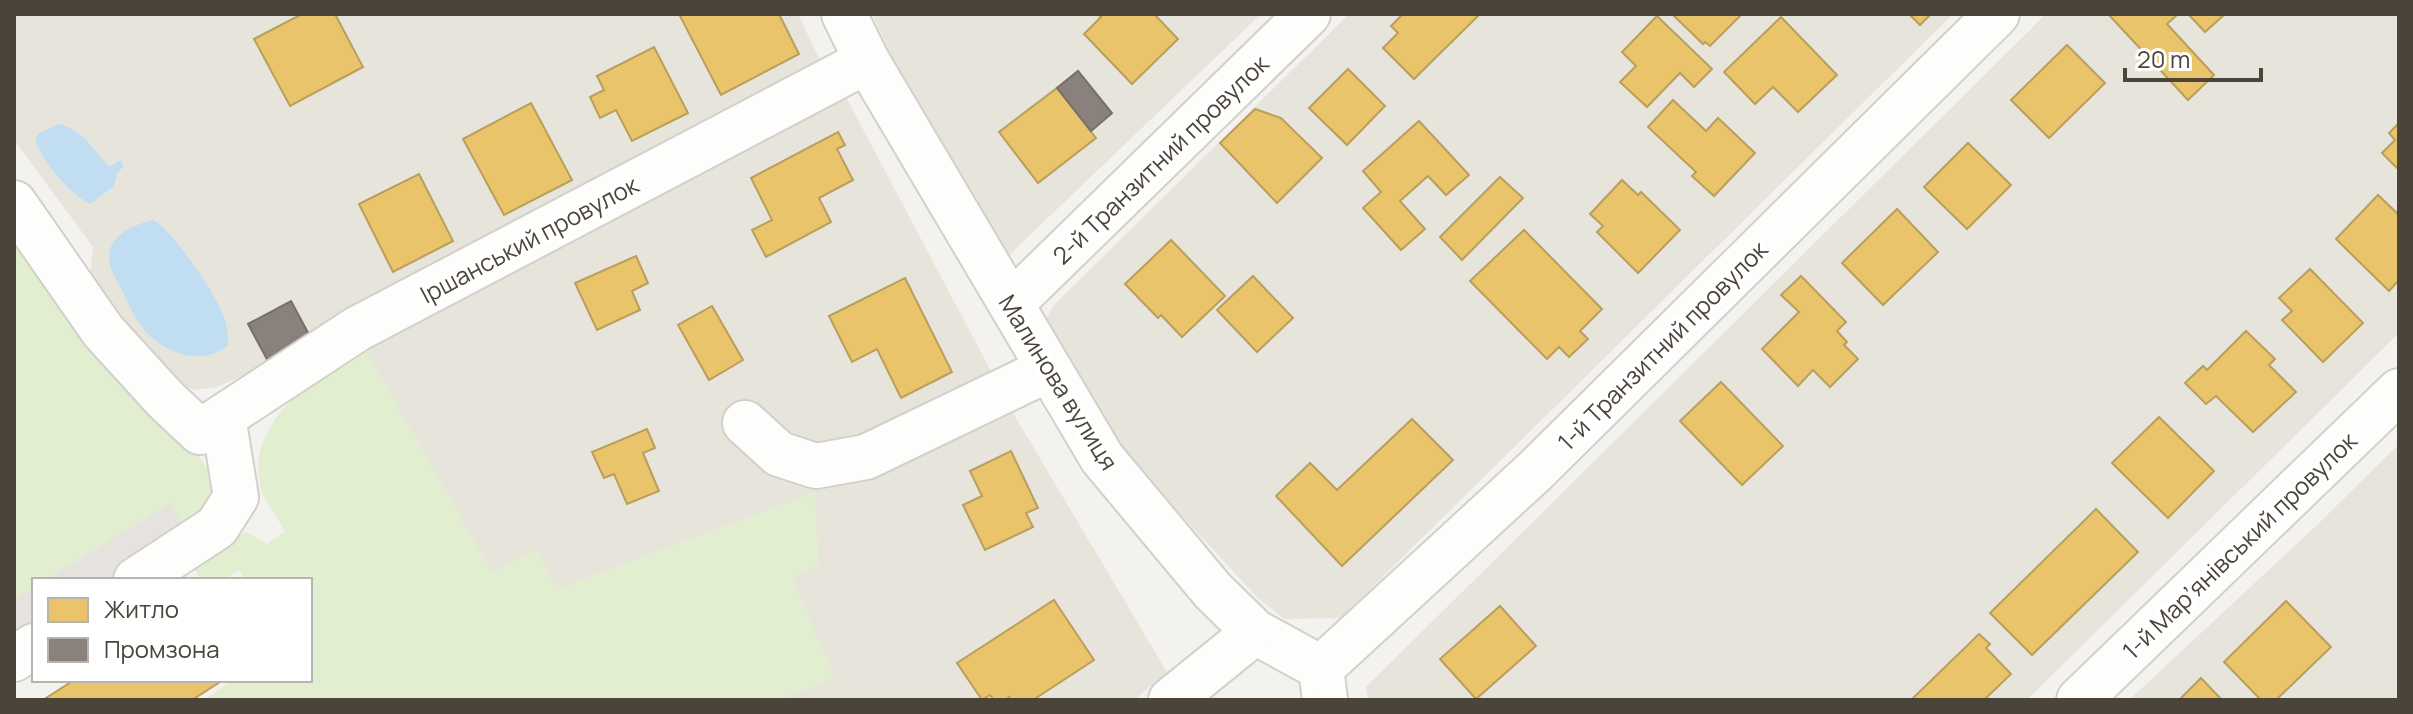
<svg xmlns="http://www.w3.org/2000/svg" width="2413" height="714" font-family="Manrope,sans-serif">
	<rect width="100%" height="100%" fill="#f4f2ee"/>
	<g fill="#e7e4dc">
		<path d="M14 14H798L823 67 269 363 217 387 195 390 177 384 89 282 93 247 14 140Z"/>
		<path d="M872 14H1261L1004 260 901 78Z"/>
		<path d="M1349 14H1953L1341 618 1284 619 1258 598 1112 441 1046 319 1053 306Z"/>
		<path d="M2046 14H2399V333L2027 700H1368L1366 687Z"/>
		<path d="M846 97 1013 413 1167 672 1134 700H778L834 677 791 576 815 493 558 589 492 573 363 346Z"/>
		<path d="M2399 444V700H2129L2318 524Z"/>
	</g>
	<g fill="#e1eecf">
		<path d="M14 230 197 453 215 481 214 506 186 533 170 504 45 580H34V587L14 599Z"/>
		<path d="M363 346 492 573 535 549 558 589 815 493 819 566 791 577 835 677 778 700H203L234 680H310V580H246L239 570 223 580H201L190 561 237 534 247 532 267 544 285 531C278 518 264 503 261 488 244 422 316 377 363 346Z"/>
	</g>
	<g fill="#e6e3df">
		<path d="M171 503 186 533 110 580H45Z"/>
		<path d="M34 587V628L14 641V599Z"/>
	</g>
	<g fill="#c0ddf1">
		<path d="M59 124C82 130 94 149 109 167L121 160 124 166 117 173 114 186 90 204C67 191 46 165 35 141L38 134Z"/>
		<path d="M153 220C172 229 215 293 223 314 227 323 228 335 228 345 200 369 158 351 139 323 132 313 127 301 122 290 117 281 108 267 109 256 110 234 136 224 153 220Z"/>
	</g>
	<g fill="#e9c46a" stroke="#ba9e5b" stroke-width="2">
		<path d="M302 14H335L363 67 290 106 254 39Z"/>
		<path d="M684 14H779L799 54 721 95 680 16Z"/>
		<path d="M1097 14H1154L1178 39 1132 84 1084 34 1101 17Z"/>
		<path d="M1403 14H1480L1414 79 1383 48 1398 33 1391 26Z"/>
		<path d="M1672 14H1742L1710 46 1705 42 1703 44Z"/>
		<path d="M1909 14H1931L1920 25Z"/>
		<path d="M2108 14H2178L2167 24 2214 75 2188 100Z"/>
		<path d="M2188 14H2225L2205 32Z"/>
		<path d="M1657 16 1712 69 1694 87 1680 73 1647 107 1620 82 1636 66 1622 52Z"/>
		<path d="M1781 17 1837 75 1798 112 1773 87 1755 104 1724 72Z"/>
		<path d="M2067 45 2105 83 2049 138 2011 100Z"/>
		<path d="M654 47 688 113 632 141 616 110 600 118 590 97 604 90 597 76Z"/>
		<path d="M1348 69 1385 106 1347 145 1309 108Z"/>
		<path d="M1057 88 1096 138 1038 183 999 132Z"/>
		<path d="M1673 100 1706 131 1718 118 1755 153 1714 196 1692 176 1696 172 1648 127Z"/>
		<path d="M531 103 572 180 504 215 463 139Z"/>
		<path d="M1255 109 1281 118 1322 158 1277 203 1220 143Z"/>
		<path d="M1419 121 1469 175 1446 195 1428 176 1400 201 1425 229 1401 250 1363 208 1381 192 1363 171Z"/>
		<path d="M2399 123V170L2382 153 2395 140 2389 133Z"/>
		<path d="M838 132 845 145 837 149 853 180 819 198 831 222 766 257 752 230 772 220 751 178Z"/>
		<path d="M1968 143 2011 185 1967 229 1924 187Z"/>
		<path d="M419 174 453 241 393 272 359 204Z"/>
		<path d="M1500 177 1523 198 1462 260 1440 237Z"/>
		<path d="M1622 180 1638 195 1641 192 1680 230 1638 273 1597 232 1603 226 1590 214Z"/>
		<path d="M2378 195 2399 215V280L2389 291 2336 239Z"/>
		<path d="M1897 209 1938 252 1883 305 1842 263Z"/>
		<path d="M1524 230 1602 309 1580 331 1588 339 1569 357 1559 347 1547 359 1470 281Z"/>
		<path d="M1171 240 1225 296 1182 337 1161 315 1158 318 1125 284Z"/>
		<path d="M636 256 648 283 632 291 640 310 597 330 575 283Z"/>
		<path d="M2310 269 2363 323 2323 362 2282 320 2292 311 2279 298Z"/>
		<path d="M1253 276 1293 318 1257 352 1217 310Z"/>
		<path d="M1801 276 1846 322 1837 331 1847 342 1844 345 1858 359 1830 387 1813 370 1798 386 1762 349 1799 312 1781 295Z"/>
		<path d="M905 278 952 372 901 398 877 349 852 362 829 316Z"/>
		<path d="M712 306 743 360 709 380 678 325Z"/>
		<path d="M2246 331 2275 359 2269 365 2296 392 2253 432 2216 396 2206 404 2185 383 2203 366 2207 370Z"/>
		<path d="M1721 382 1783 446 1742 485 1680 421Z"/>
		<path d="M2159 417 2214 471 2168 518 2112 463Z"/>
		<path d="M1412 419 1453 460 1342 566 1276 496 1310 463 1337 490Z"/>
		<path d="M647 429 655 448 643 453 659 491 627 504 614 474 604 478 592 452Z"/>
		<path d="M1011 451 1038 508 1026 513 1033 527 985 550 963 505 982 496 970 471Z"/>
		<path d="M2096 509 2138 552 2032 655 1990 613Z"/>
		<path d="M1054 600 1094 660 1033 700H1011L1009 697 1005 700H994L990 695 982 700 957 663Z"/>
		<path d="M2286 601 2331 647 2276 700H2261L2224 662Z"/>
		<path d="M1500 606 1536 646 1476 699 1440 659Z"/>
		<path d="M1979 634 1990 644 1986 648 2011 674 1984 700H1911Z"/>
		<path d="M2201 678 2222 700H2179Z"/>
		<path d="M74 680H223L192 700H43Z"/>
	</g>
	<g fill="#8a817c" stroke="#776f68" stroke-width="2">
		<path d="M1078 71 1112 113 1091 131 1057 88Z"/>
		<path d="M291 301 312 340 269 363 248 324Z"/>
	</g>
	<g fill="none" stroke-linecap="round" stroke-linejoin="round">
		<defs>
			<g id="minor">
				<path d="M844 14 867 61 1102 458 1213 591 1255 632 1321 668 1325 700"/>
				<path d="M14 203 103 331 165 399 200 432 357 329 867 61"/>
				<path d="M1011 304 1308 14"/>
				<path d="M745 423 779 454 816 466 866 457 1049 369"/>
				<path d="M136 580 217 527 236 497 223 417"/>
				<path d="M14 659 34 646"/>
				<path d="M1321 668 1535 471 1997 14"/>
				<path d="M1171 700 1255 632"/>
				<path d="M2079 700 2399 391"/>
			</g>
		</defs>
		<use href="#minor" stroke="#d2d0cb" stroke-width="48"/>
		<use href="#minor" stroke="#fdfdfc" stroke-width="44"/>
	</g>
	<g text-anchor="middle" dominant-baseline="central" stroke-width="8" stroke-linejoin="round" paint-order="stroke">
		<g font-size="24" fill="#4b4439" stroke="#fff">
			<text transform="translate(1160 159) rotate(-44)">2-й Транзитний провулок</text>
			<text transform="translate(529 239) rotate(-28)">Іршанський провулок</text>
			<text transform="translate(1662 345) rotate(-45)">1-й Транзитний провулок</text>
			<text transform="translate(1059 382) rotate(58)">Малинова вулиця</text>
			<text transform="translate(2239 545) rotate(-44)">1-й Марʼянівський провулок</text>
		</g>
	</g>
	<rect width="2413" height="714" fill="none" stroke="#4b4439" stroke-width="32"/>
	<rect x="32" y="578" width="280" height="104" fill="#ffffff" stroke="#b7b4b0" stroke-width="2"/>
	<rect x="48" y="598" width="40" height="24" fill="#e9c46a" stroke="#b7b4b0" stroke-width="2"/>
	<text x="104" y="618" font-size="24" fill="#4b4439">Житло</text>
	<rect x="48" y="638" width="40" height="24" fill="#8a817c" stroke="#b7b4b0" stroke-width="2"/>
	<text x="104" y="658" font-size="24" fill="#4b4439">Промзона</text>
	<path d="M2125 68v12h136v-12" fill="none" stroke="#4b4439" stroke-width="4"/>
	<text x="2137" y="68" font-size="24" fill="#4b4439" stroke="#ffffff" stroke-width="6" paint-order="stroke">20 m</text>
</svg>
